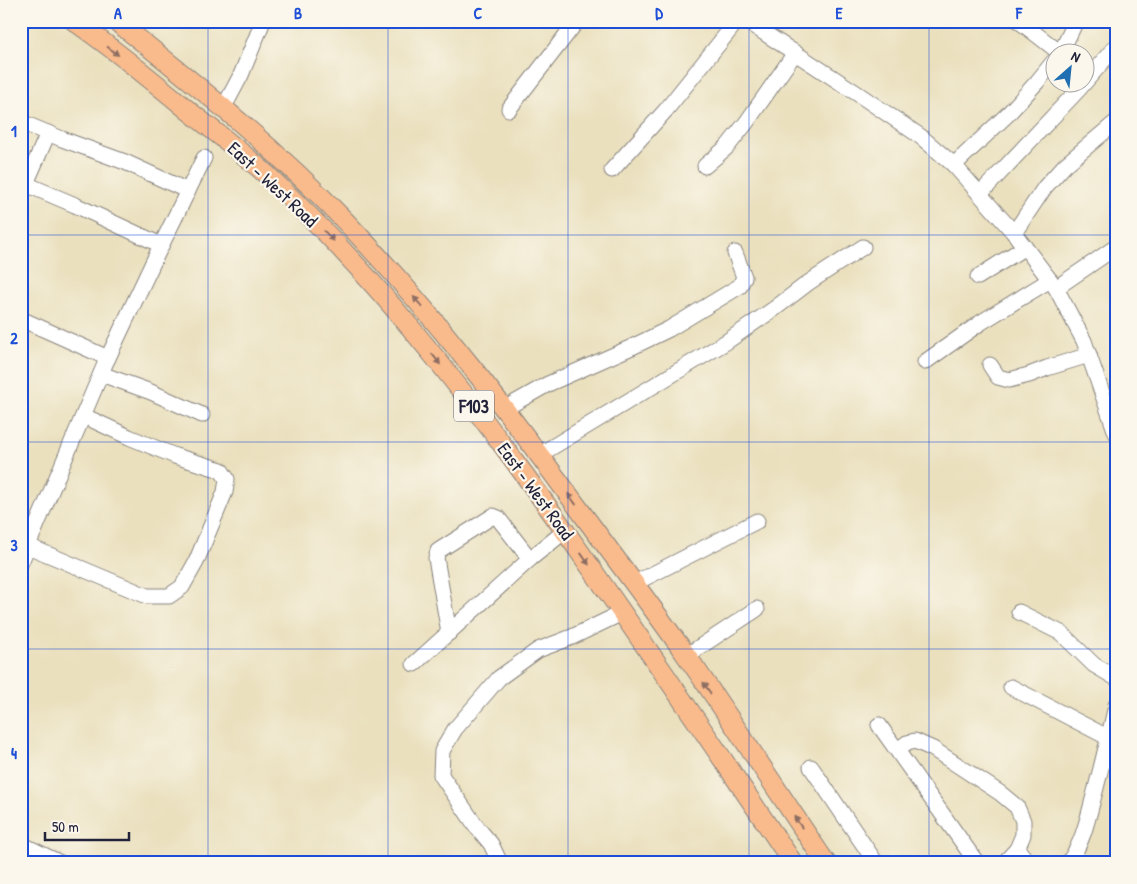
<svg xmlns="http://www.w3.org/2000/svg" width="1137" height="884" font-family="'Patrick Hand',sans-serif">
	<rect width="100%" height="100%" fill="#fbf7ec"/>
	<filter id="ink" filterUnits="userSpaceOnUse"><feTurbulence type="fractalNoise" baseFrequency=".02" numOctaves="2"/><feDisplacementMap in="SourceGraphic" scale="10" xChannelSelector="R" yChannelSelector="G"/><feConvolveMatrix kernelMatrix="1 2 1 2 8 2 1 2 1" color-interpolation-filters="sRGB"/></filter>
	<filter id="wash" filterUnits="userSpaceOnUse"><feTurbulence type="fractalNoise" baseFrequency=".0096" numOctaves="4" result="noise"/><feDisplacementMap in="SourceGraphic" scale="20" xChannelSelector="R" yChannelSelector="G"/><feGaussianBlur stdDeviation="1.12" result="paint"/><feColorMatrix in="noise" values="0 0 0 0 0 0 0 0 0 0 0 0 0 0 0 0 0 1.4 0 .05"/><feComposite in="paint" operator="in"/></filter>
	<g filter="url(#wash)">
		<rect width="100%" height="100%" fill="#eae0be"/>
	</g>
	<g filter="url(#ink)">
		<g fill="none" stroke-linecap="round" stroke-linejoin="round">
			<defs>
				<g id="minor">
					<path d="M746 21 858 94 920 136 954 165 1014 233 1056 288 1084 341 1116 433"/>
					<path d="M1019 21 1059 52"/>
					<path d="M1061 52 1076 21"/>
					<path d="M224 107 241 75 263 21"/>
					<path d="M509 109 577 21"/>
					<path d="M21 122 62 139 125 162 188 191"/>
					<path d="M954 165 1008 114 1037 82 1054 61"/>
					<path d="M705 166 727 147 746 123 795 53"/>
					<path d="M612 170 666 110 737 21"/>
					<path d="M21 182 75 205 161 245"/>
					<path d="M980 194 1079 89 1116 46"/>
					<path d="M21 195 48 133"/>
					<path d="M1014 233 1045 187 1065 165 1116 122"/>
					<path d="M978 277 1025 247"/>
					<path d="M1056 288 1116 247"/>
					<path d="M21 319 108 358"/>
					<path d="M925 362 980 323 1050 280"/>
					<path d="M990 365 998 377 1009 380 1029 375 1047 368 1089 355"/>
					<path d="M101 374 151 392 202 415"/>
					<path d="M504 409 548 384 632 347 669 329 740 286 744 277 735 253"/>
					<path d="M539 455 726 342 774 309 808 283 863 247"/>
					<path d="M28 546 147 596H169L182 587 196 562 225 492 227 479 221 470 175 456 129 437 84 416"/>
					<path d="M21 562 105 364 157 254 204 158"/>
					<path d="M633 584 757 521"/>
					<path d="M1019 612 1061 633 1094 665 1116 678"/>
					<path d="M449 633 436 558 438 551 493 516 498 518 530 559"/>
					<path d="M686 656 757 609"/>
					<path d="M414 664 530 559 565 531"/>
					<path d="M1011 687 1109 738"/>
					<path d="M879 725 977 863"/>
					<path d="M898 750 907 743 915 741 933 749 1000 793 1017 807 1023 821V835L1017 849 1004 863"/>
					<path d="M811 767 876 863"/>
					<path d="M21 844 60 863"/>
					<path d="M1017 849 1029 863"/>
					<path d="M500 863 491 844 476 826 441 775 442 751 455 729 499 678 538 650 572 637 622 613"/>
					<path d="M1068 863C1084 842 1089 813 1096 788 1103 760 1110 733 1116 705"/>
				</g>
				<g id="major">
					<path d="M74 21C114 49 152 80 189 111 215 132 242 152 267 175 389 288 489 423 584 558 655 659 724 761 793 863"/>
					<path d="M116 21C196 84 275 148 346 222 433 313 510 414 584 516 618 562 653 608 686 655 734 723 779 794 826 863"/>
				</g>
			</defs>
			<use href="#minor" stroke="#86817c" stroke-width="17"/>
			<use href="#major" stroke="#86817c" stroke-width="21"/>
			<use href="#minor" stroke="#fff" stroke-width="15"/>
			<use href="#major" stroke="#fabb8c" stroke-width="19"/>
		</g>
		<defs><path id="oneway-solid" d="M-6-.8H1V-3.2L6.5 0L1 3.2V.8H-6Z" transform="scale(1.25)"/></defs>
		<g fill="#8e6e64">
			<use href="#oneway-solid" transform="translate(113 51) rotate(37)"/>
			<use href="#oneway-solid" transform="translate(329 236) rotate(46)"/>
			<use href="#oneway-solid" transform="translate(418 302) rotate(-131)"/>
			<use href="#oneway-solid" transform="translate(436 359) rotate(52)"/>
			<use href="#oneway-solid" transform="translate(572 499) rotate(-126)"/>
			<use href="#oneway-solid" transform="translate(585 559) rotate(55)"/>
			<use href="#oneway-solid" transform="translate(707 688) rotate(-124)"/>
			<use href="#oneway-solid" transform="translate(798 822) rotate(-124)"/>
		</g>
	</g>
	<path fill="none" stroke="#1d4ed8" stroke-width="1" stroke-opacity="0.55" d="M208 21V863M388 21V863M568 21V863M749 21V863M929 21V863M21 235H1116M21 442H1116M21 649H1116"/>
	<g text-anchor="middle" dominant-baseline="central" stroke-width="4.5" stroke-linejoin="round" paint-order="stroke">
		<rect fill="#fbf7ec" stroke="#636270" stroke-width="1" x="454" y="390.5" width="40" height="31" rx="4"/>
		<g font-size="18" font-weight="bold" fill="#22223b">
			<text x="474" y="406">F103</text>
		</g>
		<g font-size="19" fill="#22223b" stroke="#fbf7ec">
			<text transform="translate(273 184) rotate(43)">East - West Road</text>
			<text transform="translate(536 491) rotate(54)">East - West Road</text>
		</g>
	</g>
	<rect width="1137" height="884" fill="none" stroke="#fbf7ec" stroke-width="55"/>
	<g transform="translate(1070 68) rotate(27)"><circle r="24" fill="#fbf7ec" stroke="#a4a2a5"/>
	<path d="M0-4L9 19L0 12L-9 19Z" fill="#1f6fb2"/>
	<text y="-8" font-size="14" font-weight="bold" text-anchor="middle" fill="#22223b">N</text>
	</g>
	<path d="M45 832v8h84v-8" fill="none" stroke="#22223b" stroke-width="2.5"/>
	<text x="52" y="832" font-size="15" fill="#22223b" stroke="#fbf7ec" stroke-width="4" paint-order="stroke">50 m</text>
	<rect x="28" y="28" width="1082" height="828" fill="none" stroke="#1d4ed8" stroke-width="2"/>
	<g font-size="16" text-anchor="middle" font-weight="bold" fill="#1d4ed8">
		<text x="118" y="19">A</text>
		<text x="298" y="19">B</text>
		<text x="478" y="19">C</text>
		<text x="659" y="19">D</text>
		<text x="839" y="19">E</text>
		<text x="1019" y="19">F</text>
		<text x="14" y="137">1</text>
		<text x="14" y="344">2</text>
		<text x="14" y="551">3</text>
		<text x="14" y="759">4</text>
	</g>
</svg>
